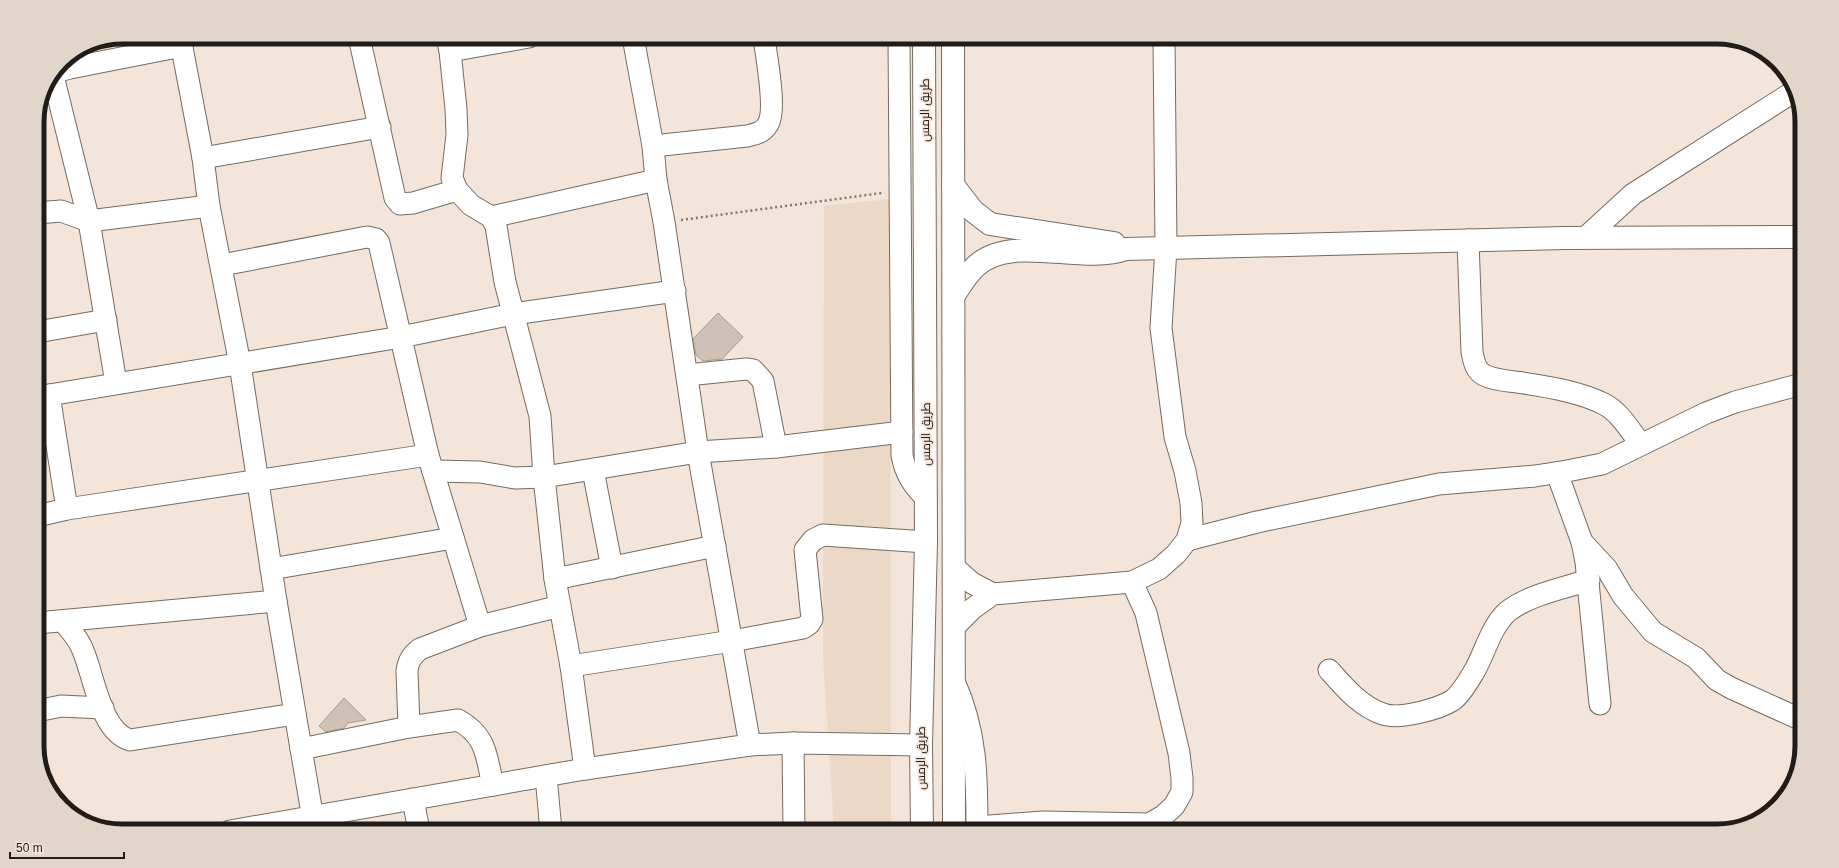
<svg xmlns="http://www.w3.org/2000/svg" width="1839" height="868" font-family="Helvetica,Cairo,sans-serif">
	<rect width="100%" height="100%" fill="#f3e5d9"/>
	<path fill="#ecd8c6" d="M890 199 891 831H834L823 657 824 206Z"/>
	<g fill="#cfc1b6" stroke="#a99c91">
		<path d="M718 313 743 337 722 359 703 361 696 355 693 339Z"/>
		<path d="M344 698 366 720 348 723 344 728 326 732 319 726Z"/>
	</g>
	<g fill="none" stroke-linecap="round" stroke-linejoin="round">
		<defs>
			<g id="minor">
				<path d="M180 37 203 158 209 206 240 364 276 601 315 831"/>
				<path d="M359 37 395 198 400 204 413 203 457 190"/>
				<path d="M447 37 450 51 456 109 457 135 452 178 457 190 471 205 491 217 496 226 505 282 540 416 544 477 555 579 571 666 585 769"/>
				<path d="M633 37 653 146 656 180 664 222 698 452 750 745"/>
				<path d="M899 37 902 455C905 473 913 485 926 498"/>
				<path d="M450 51 529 37"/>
				<path d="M55 72 70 68 182 46"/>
				<path d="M53 76 89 221 116 383"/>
				<path d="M653 146 747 136C755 134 763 133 768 124 777 109 766 56 764 37"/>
				<path d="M203 158 380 127"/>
				<path d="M37 213 61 211 89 221 209 206"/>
				<path d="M491 217 656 180"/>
				<path d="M1585 238 1633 194 1793 92"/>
				<path d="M1468 240 1472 352C1474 361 1475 370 1484 375 1496 381 1511 381 1523 383 1549 387 1580 392 1604 404 1620 412 1630 431 1641 444"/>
				<path d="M222 265 367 237 376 239 379 243 428 455 480 626"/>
				<path d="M37 332 106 320"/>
				<path d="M687 375 746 369 753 370 763 381 776 447"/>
				<path d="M49 395 67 509"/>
				<path d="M37 397 401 337 513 314 675 291"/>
				<path d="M593 470 612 568"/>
				<path d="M433 471 480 472 515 478 544 477 698 452 776 447 902 432"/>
				<path d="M1557 473 1582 542 1586 562 1600 704"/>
				<path d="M37 516 67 509 428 455"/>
				<path d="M1187 540 1257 522 1439 484 1535 476 1567 471 1602 464 1706 413 1735 402 1802 384"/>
				<path d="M1582 542 1607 569 1623 596 1653 632 1696 658 1717 680 1731 688 1802 720"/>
				<path d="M954 567 972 583 993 594"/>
				<path d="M271 569 453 538"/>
				<path d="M555 579 715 546"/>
				<path d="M63 621C69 629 77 637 81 646 94 672 99 731 130 740L295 714"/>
				<path d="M37 623 276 601"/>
				<path d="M954 627 972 609 993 594 1132 582 1159 569 1176 554 1187 540 1192 523 1191 503 1185 471 1175 437 1161 328 1166 248 1164 37"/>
				<path d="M571 666 732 641 803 628 809 624 812 619 805 550 813 540 823 535 926 542"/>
				<path d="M1329 670C1344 687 1361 707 1383 714 1399 720 1439 709 1453 700 1462 693 1469 680 1475 670 1485 652 1491 627 1507 612 1528 595 1564 588 1589 580"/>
				<path d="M954 681C977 732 977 777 977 831"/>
				<path d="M37 711 61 706 103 708"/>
				<path d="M409 727 407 671C408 661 412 655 420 649L480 626 560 606"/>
				<path d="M793 743 794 831"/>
				<path d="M301 749 409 727 458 720C487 736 486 756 493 785"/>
				<path d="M546 776 551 831"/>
				<path d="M413 799 419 831"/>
				<path d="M977 827 1043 822 1149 824 1163 816 1174 806 1182 792V778L1179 753 1146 613 1132 582"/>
				<path d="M230 831 585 769 750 745 793 743 921 745"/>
			</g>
			<g id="major">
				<path d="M953 185 973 211 990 224 1114 243"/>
				<path d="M954 295C961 285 967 274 976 266 1012 233 1081 265 1126 249L1564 238 1802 237"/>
			</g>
			<g id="highway">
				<path d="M953 37 954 831"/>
				<path d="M922 831 921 745 926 542 924 37"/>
			</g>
		</defs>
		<use href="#minor" stroke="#776b60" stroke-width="23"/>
		<use href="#major" stroke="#776b60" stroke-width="24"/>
		<use href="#highway" stroke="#776b60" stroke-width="24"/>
		<path stroke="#80776f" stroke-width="2.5" stroke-dasharray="2 3" stroke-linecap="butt" d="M681 220 882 193"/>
		<use href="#minor" stroke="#fff" stroke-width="21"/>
		<use href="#major" stroke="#fff" stroke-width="22"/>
		<use href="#highway" stroke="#fff" stroke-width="22"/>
	</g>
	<g text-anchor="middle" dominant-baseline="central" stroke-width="3.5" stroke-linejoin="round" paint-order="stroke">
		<g font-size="12" fill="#211c18" stroke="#f3e5d9">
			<text transform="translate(925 110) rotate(-90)">طريق الرمس</text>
			<text transform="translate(926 434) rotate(-90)">طريق الرمس</text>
			<text transform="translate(921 758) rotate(-90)">طريق الرمس</text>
		</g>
	</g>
	<path d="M0 0H1839V868H0ZM122 44H1717A78 78 0 0 1 1795 122V746A78 78 0 0 1 1717 824H122A78 78 0 0 1 44 746V122A78 78 0 0 1 122 44Z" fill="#e2d5ca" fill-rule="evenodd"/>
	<path fill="none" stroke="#211c18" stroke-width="5" d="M122 44H1717A78 78 0 0 1 1795 122V746A78 78 0 0 1 1717 824H122A78 78 0 0 1 44 746V122A78 78 0 0 1 122 44Z"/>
	<path d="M10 852v6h114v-6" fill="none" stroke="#211c18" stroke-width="2"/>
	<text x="16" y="852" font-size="12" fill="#211c18" stroke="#f3e5d9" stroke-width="3" paint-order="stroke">50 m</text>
</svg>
